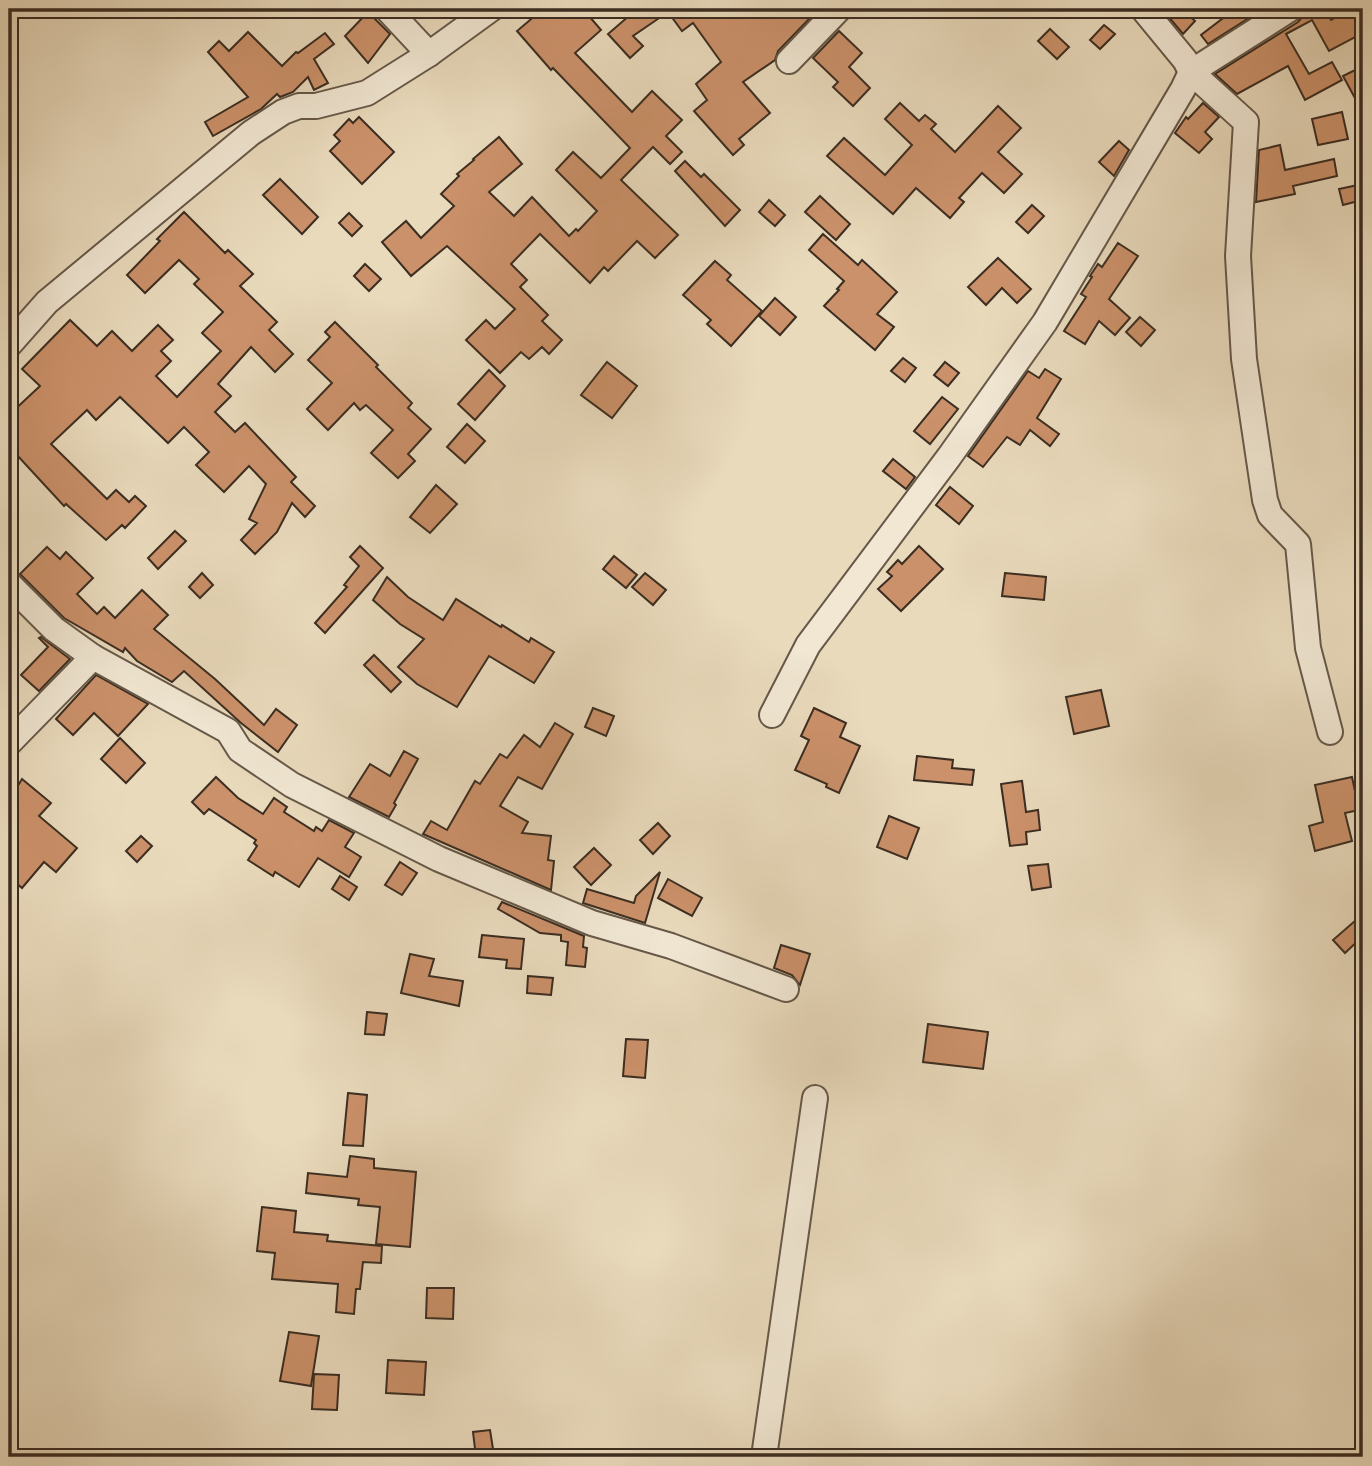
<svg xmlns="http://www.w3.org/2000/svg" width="1372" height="1466" font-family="'Old Standard TT',serif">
	<rect width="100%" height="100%" fill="#e9dabc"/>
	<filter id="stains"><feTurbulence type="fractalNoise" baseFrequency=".00286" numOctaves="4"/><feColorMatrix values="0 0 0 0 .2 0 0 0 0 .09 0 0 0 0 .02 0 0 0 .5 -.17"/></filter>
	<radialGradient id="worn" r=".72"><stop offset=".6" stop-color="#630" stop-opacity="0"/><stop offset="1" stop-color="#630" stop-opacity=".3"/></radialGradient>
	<g fill="#cb916a" stroke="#3b2d21" stroke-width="2">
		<path d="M543 9H583L601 30 575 53 632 112 652 91 682 120 666 136 682 152 670 164 653 147 621 180 678 235 655 258 637 241 608 271 604 267 590 283 540 234 511 264 527 280 520 287 548 315 542 321 562 340 549 354 542 347 529 359 521 352 500 373 466 340 486 320 495 329 515 309 447 246 411 276 382 242 406 221 421 238 454 206 441 194 459 176 457 174 474 160 473 159 499 137 522 164 489 192 514 216 532 197 569 236 576 229 578 231 597 211 556 170 573 152 601 178 630 148 553 68 551 70 517 31Z"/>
		<path d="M637 9H802L811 17 778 51 775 60 743 82 770 113 739 139 744 145 733 155 694 111 707 100 696 84 721 62 693 23 682 31 668 12 633 36 643 46 630 58 608 34Z"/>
		<path d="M1162 9H1182L1195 21 1183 34Z"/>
		<path d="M1235 9H1263L1208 44 1201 35Z"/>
		<path d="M1305 9H1333L1327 12 1331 20 1352 9H1363V33L1329 51 1312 20 1286 34 1309 74 1332 62 1342 80 1305 100 1288 66 1237 94 1215 74 1298 22 1303 16Z"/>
		<path d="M368 12 390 34 368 63 345 36Z"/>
		<path d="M1104 25 1115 34 1100 49 1090 40Z"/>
		<path d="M1050 29 1069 47 1057 59 1038 41Z"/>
		<path d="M839 31 862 53 849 67 870 88 853 106 833 87 838 82 813 58Z"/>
		<path d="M248 32 282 66 296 52 298 53 325 33 334 44 314 59 328 83 314 90 308 77 293 92 280 97 277 94 261 109 213 136 205 122 248 97 208 52 219 41 229 51Z"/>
		<path d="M1363 66V113L1343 76Z"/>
		<path d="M900 103 919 121 925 115 936 124 931 129 955 152 998 106 1021 128 998 152 1022 174 1004 193 982 173 959 198 964 202 950 218 916 188 893 214 827 156 844 138 885 175 912 145 885 119Z"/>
		<path d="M1203 103 1219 117 1205 132 1212 139 1199 153 1175 133 1186 117 1188 119Z"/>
		<path d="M1342 112 1348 139 1318 145 1312 119Z"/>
		<path d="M359 117 394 152 362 184 330 151 340 141 334 135 349 119 353 123Z"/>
		<path d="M1119 141 1129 150 1114 176 1099 162Z"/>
		<path d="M1280 145 1285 170 1334 159 1337 176 1293 186 1295 194 1256 202 1259 150Z"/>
		<path d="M685 161 701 177 704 174 740 210 725 226 675 171Z"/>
		<path d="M280 179 318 217 302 234 263 195Z"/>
		<path d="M1358 185 1362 200 1343 205 1339 189Z"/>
		<path d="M820 196 850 224 836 240 805 212Z"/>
		<path d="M769 200 785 215 775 226 759 212Z"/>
		<path d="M1032 205 1044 216 1028 233 1016 222Z"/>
		<path d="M184 212 225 253 228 250 253 274 240 286 277 322 269 330 293 354 275 372 251 347 218 384 231 396 215 412 235 432 245 423 296 477 291 482 315 506 305 517 292 503 277 532 255 554 241 540 257 523 249 519 266 484 249 466 224 492 196 465 209 452 184 427 168 443 120 397 96 420 87 410 51 444 107 499 116 490 129 502 135 496 146 506 125 528 122 525 106 540 66 504 64 506 16 454 9 461V415L40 386 22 369 70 320 97 346 112 331 132 351 158 325 173 340 161 351 171 361 156 376 177 397 221 351 202 333 223 312 194 284 199 279 179 260 145 293 127 275 160 241 157 239Z"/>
		<path d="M349 213 362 226 352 236 339 223Z"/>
		<path d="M823 234 858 265 862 260 897 292 877 314 894 327 875 350 824 306 839 290 837 289 844 281 809 250Z"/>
		<path d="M1118 243 1138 256 1109 299 1130 318 1115 335 1099 321 1085 344 1064 331 1086 297 1081 294 1092 277 1090 276 1098 264 1102 267Z"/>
		<path d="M998 258 1031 289 1017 303 1002 288 986 305 968 287Z"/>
		<path d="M715 261 731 275 727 280 762 311 731 346 707 324 711 320 683 295Z"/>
		<path d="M365 264 381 279 369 291 354 276Z"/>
		<path d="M775 298 796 317 780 335 759 316Z"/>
		<path d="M1140 317 1155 330 1141 346 1126 332Z"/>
		<path d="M335 322 378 365 376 367 412 403 408 408 431 429 408 454 415 461 398 478 371 453 393 430 366 405 360 410 354 403 328 430 307 409 332 383 308 360 330 337 325 332Z"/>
		<path d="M903 358 916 368 905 382 891 371Z"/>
		<path d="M607 362 637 386 612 418 581 395Z"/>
		<path d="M945 362 959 373 948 386 934 375Z"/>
		<path d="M1045 369 1061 379 1037 418 1059 434 1050 446 1030 430 1020 445 1007 437 983 467 968 456 1028 371 1039 378Z"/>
		<path d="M489 370 505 386 475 420 458 404Z"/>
		<path d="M942 397 958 409 930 444 914 431Z"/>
		<path d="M467 424 485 441 465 463 447 447Z"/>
		<path d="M893 459 915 477 906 489 883 471Z"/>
		<path d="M436 485 457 504 430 533 410 517Z"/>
		<path d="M950 487 973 506 959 524 936 505Z"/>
		<path d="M175 531 186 541 158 569 148 558Z"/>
		<path d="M360 546 383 568 325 633 315 623 347 587 344 585 359 566 350 557Z"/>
		<path d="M919 546 943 569 901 611 878 589 892 576 887 572 898 560 902 564Z"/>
		<path d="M47 547 60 559 66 552 93 578 77 594 97 614 104 607 115 618 142 590 168 615 154 629 215 679 264 725 276 709 297 725 278 752 241 723 184 671 172 682 137 661 125 648 123 652 64 618 20 574Z"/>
		<path d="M614 556 637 575 626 588 603 569Z"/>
		<path d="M202 573 213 585 200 598 189 587Z"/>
		<path d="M645 573 666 590 653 605 632 587Z"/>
		<path d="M1005 573 1046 577 1044 600 1002 596Z"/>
		<path d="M387 577 408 597 443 620 456 599 501 627 502 625 529 642 531 638 554 652 534 683 489 656 457 707 417 684 398 667 424 639 400 624 373 600Z"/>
		<path d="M41 637 70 659 39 691 21 675 48 647 39 638Z"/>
		<path d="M374 655 401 682 391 692 364 665Z"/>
		<path d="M96 675 148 704 118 736 94 713 73 735 56 719Z"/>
		<path d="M1101 690 1109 726 1074 734 1066 697Z"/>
		<path d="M593 708 614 716 606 736 585 727Z"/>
		<path d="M814 708 846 723 840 737 860 746 839 793 826 787 827 784 795 770 809 740 801 736Z"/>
		<path d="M555 723 573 734 542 789 518 777 500 806 528 822 522 833 551 836 548 860 554 861 551 890 423 834 431 821 447 830 475 781 480 784 500 754 507 758 524 735 540 747Z"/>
		<path d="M120 738 145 763 126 783 101 759Z"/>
		<path d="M404 751 418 759 394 803 396 805 389 817 349 797 370 764 390 776Z"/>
		<path d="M917 756 953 760 952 768 974 770 972 785 914 780Z"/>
		<path d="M9 775 19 784 22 779 51 803 39 816 77 848 56 872 44 862 22 888 9 877Z"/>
		<path d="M216 777 238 798 263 814 274 798 287 807 284 812 314 831 316 827 322 831 329 820 354 833 345 847 361 857 349 877 318 858 299 887 275 872 273 876 248 860 257 846 254 843 256 840 209 809 204 814 192 802Z"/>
		<path d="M1352 777 1359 810 1345 813 1352 841 1315 851 1309 826 1323 822 1315 785Z"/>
		<path d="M1022 781 1026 812 1038 810 1040 830 1026 832 1027 844 1010 846 1001 784Z"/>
		<path d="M889 816 919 828 907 859 877 847Z"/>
		<path d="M658 823 670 836 653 854 640 840Z"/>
		<path d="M141 836 152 846 137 862 126 851Z"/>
		<path d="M594 848 611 865 591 885 574 867Z"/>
		<path d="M400 862 417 873 402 895 385 885Z"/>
		<path d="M1048 864 1051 887 1032 890 1028 866Z"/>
		<path d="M660 872 645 923 583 903 587 889 634 903 636 896Z"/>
		<path d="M340 876 357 887 349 900 332 889Z"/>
		<path d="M668 879 702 898 692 916 658 898Z"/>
		<path d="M502 902 584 936 583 947 587 948 585 967 566 965 568 942 561 941V935L540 933 498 909Z"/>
		<path d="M1363 914V936L1345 953 1333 940Z"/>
		<path d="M482 935 524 939 521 969 506 968 507 960 479 957Z"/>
		<path d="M781 945 810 954 800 985 792 975 774 968Z"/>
		<path d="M410 954 434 959 429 976 463 981 459 1006 401 993Z"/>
		<path d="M528 976 553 978 551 995 527 993Z"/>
		<path d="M367 1012 387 1014 384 1035 365 1034Z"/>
		<path d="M928 1024 988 1032 983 1069 923 1062Z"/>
		<path d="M626 1039 648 1040 645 1078 623 1076Z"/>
		<path d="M348 1093 367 1095 363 1146 343 1145Z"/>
		<path d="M350 1156 374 1159V1168L416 1172 410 1247 376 1244 380 1207 358 1205 359 1199 306 1193 308 1173 347 1177Z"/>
		<path d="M262 1207 296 1211 294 1232 328 1235 327 1241 382 1246 381 1263 363 1262 360 1289H356L354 1314 336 1312 338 1284 272 1279 275 1253 257 1251Z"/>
		<path d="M427 1288H454L453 1319 426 1318Z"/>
		<path d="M289 1332 319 1336 311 1386 280 1381Z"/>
		<path d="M388 1360 426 1362 424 1395 386 1393Z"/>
		<path d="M314 1374 339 1375 337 1410 312 1409Z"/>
		<path d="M490 1430 494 1455 476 1457 473 1432Z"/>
	</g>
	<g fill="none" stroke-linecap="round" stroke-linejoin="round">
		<defs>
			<g id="minor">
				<path d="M387 9 429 54"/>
				<path d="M1290 9 1191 72 1246 122 1238 256 1244 359 1265 500 1270 515 1298 544 1308 648 1330 732"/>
				<path d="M789 61 839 9"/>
				<path d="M9 345 47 302 251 133 283 112 299 106H316L367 93 429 54 491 9"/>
				<path d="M9 584 54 629 93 657 228 731 240 750 292 785 439 859 592 923 671 946 786 989"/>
				<path d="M772 715 808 645 949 457 1045 322 1183 89 1191 72 1185 60 1143 9"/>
				<path d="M9 743 93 657"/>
				<path d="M764 1457 815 1098"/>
			</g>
		</defs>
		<use href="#minor" stroke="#665848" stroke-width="28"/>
		<use href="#minor" stroke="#f1e7d3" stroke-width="24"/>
	</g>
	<rect width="1372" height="1466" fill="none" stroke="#e9dabc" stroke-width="35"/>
	<rect x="10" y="10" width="1351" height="1445" fill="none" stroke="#3b2d21" stroke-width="3.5"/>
	<rect x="18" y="18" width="1337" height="1431" fill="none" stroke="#3b2d21" stroke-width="2"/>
	<rect width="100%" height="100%" filter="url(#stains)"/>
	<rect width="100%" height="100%" fill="url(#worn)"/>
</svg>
